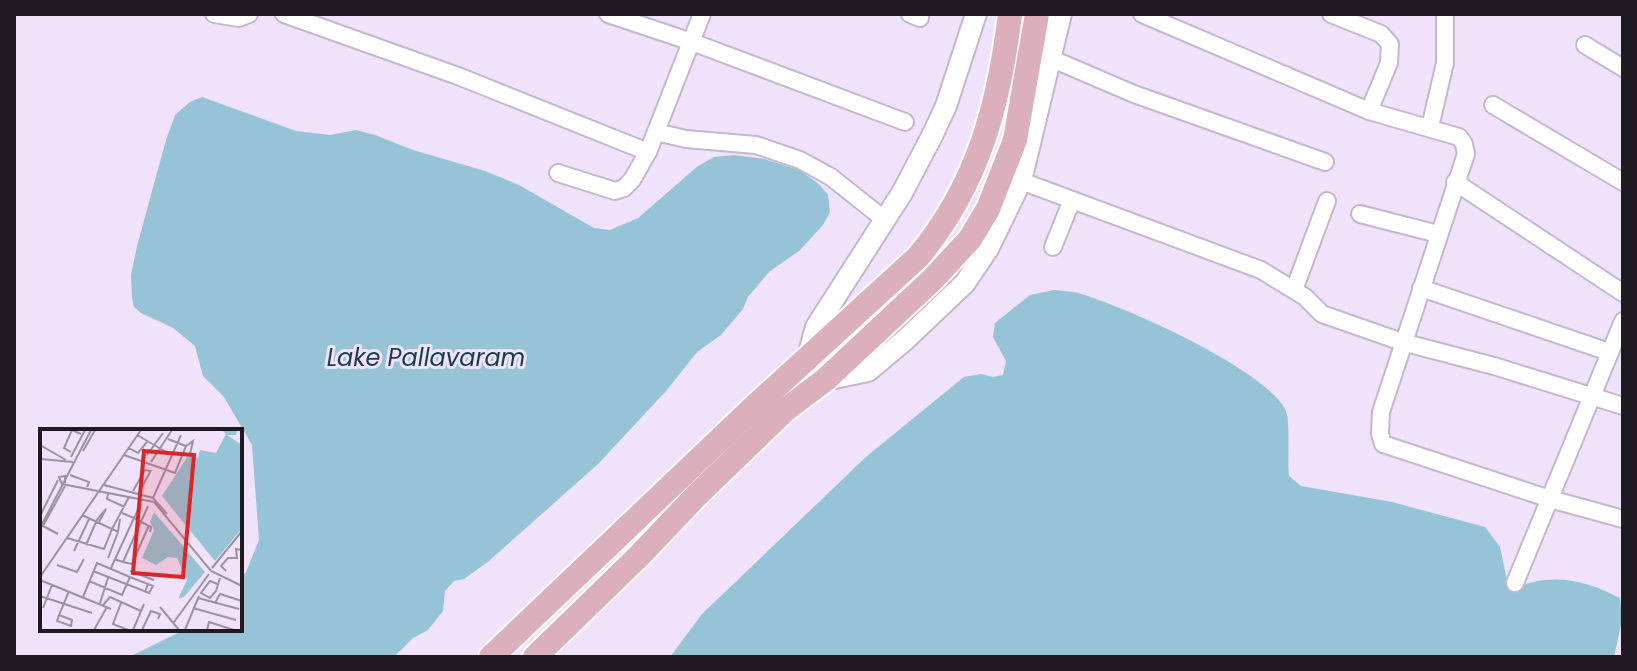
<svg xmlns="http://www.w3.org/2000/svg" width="1637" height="671" font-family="Poppins,sans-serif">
	<rect width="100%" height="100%" fill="#f0e2fa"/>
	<g fill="#96c3d6">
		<path d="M202 97 296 131 330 135 356 130 375 135 413 150 485 171 519 185 594 228 610 230 638 218 698 166 714 157 734 155 764 159 799 170 819 184 828 195 830 212 823 225 799 251 769 272 748 297 743 309 721 335 697 352 667 390 598 464 489 561 464 579 454 581 445 591 443 611 428 630 413 638 394 657H129L186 629H240V579L246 572 259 540 252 445 224 397 203 376 195 346 173 328 141 313 134 307 132 297 131 275 137 246 166 140 175 115 190 102Z"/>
		<path d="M1054 290C1061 291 1070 291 1078 293 1124 306 1263 368 1285 409 1291 419 1287 460 1289 476L1301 486 1392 502 1485 527 1500 547 1508 585C1525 587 1530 581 1546 580 1572 577 1597 586 1620 598L1622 620 1614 657H670L702 614 867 456 964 377 981 374 993 377 1003 375 1006 361 993 337 995 323 1030 295Z"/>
	</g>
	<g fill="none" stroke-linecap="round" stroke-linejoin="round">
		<defs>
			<g id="minor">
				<path d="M214 14 239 18 249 14"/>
				<path d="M284 14 458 76 648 152"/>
				<path d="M608 14 692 42 905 122"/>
				<path d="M910 14 920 18"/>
				<path d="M1142 14 1369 111 1459 137 1464 144 1466 154 1381 412 1380 434 1383 444 1550 499 1623 519"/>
				<path d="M1331 14 1381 34 1390 44 1389 63 1369 111"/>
				<path d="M1585 45 1623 68"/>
				<path d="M1050 58 1134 94 1325 162"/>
				<path d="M1493 105 1623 182"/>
				<path d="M1430 127 1445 63V14"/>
				<path d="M656 132 686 139 756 145 800 160 831 177 885 220"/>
				<path d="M558 173 615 191 624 188 632 180 648 152 702 14"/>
				<path d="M1021 181 1261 270 1305 297 1322 314 1402 342 1494 366 1623 406"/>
				<path d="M1455 182 1623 293"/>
				<path d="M1360 214 1438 234"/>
				<path d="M1053 247 1072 200"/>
				<path d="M1421 288 1609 352"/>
				<path d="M1294 290 1327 201"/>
				<path d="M1515 583 1623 321"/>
			</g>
			<g id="tertiary">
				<path d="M807 360 816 327 902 193 932 136 946 106 976 14"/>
				<path d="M825 380 868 371 905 340 965 283 988 249 1021 181 1061 14"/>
			</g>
			<g id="primary">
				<path d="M491 657 754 407 918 257C978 185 999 105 1010 14"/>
				<path d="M535 657 640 555 696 496 785 410 825 380 933 279 970 239 988 209 1015 140 1037 14"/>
			</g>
		</defs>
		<use href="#minor" stroke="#c5b7ce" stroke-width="20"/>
		<use href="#tertiary" stroke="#c5b7ce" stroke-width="24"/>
		<use href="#primary" stroke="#fff" stroke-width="28"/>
		<use href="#minor" stroke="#fff" stroke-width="16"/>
		<use href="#tertiary" stroke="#fff" stroke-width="20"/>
		<use href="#primary" stroke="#dcafbd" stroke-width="24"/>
	</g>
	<g text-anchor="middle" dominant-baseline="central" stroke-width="6" stroke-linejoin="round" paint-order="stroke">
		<g font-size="24" font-style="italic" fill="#173e4d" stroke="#f0e2fa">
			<text x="426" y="357">Lake Pallavaram</text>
		</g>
	</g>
	<g transform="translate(40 429)">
		<rect width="202" height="202" fill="#f0e2fa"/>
		<path d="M182 1H197L196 6H187L202 16V99L175 132 122 67 148 27 158 29 160 21 176 24 186 5ZM114 83 165 143 144 168 138 170 147 151 137 129 128 128 116 136 102 129 114 101 110 93Z" fill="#96c3d6"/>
		<path fill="none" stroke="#9c92a4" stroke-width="2" d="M97 6 133 27M128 10 146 17 153 12 150 25M0 16 26 31M89 19 98 24 107 13M43 22 55 1M31 23 24 19 32 1 41 5M84 26 135 44 146 17M107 26 123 4M31 28 45 1M1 30 33 33M111 33 132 1M30 46 49 53 47 58M25 54V47L19 48 22 55 114 73 171 142 202 157M64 56 113 69 127 85M93 62 105 41 110 42M99 64 111 41M68 65 67 70 85 78M113 69 141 6M101 75 94 89 111 98 110 103M0 87 18 51M80 90 78 103 72 100 89 68M56 92 66 80 59 93M0 99 51 1M18 105 3 97 26 55M27 109 64 120 72 100 42 86M46 116 56 93M34 122 49 90M68 129 78 103M74 130 83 133 108 77M83 133 92 135 109 96M17 136 37 143 44 130M71 139 94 89 82 84M172 139 202 102M53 142 109 164 113 157 108 155M90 142 114 151M186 142 181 137 188 129H197L196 120 202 121M0 148 101 1M0 151 71 180M49 152 82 166 90 148 108 155 105 163M177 155 170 152 161 164 170 169 176 162 180 149M0 167 52 184M43 168 57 134 90 148M158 169 199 180M60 174 68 149M81 174 73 195 88 201M175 174 180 165 202 172M63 176 70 168 101 182M120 178 139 201M3 179 12 156M153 179 196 191M19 186 32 191 31 197 17 192 19 186 29 162M134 193 169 145M54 201 67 178M93 201 104 175M102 201 111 182 120 185 118 190M145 201 159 167M167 201 169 193 194 201"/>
		<path fill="#d62828" fill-opacity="0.15" stroke="#d62828" stroke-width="4" d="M104 22 154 26 143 148 93 144Z"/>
		<rect width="202" height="202" fill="none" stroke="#1f1a22" stroke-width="4"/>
	</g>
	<rect width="1637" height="671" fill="none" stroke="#1f1a22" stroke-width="32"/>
</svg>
